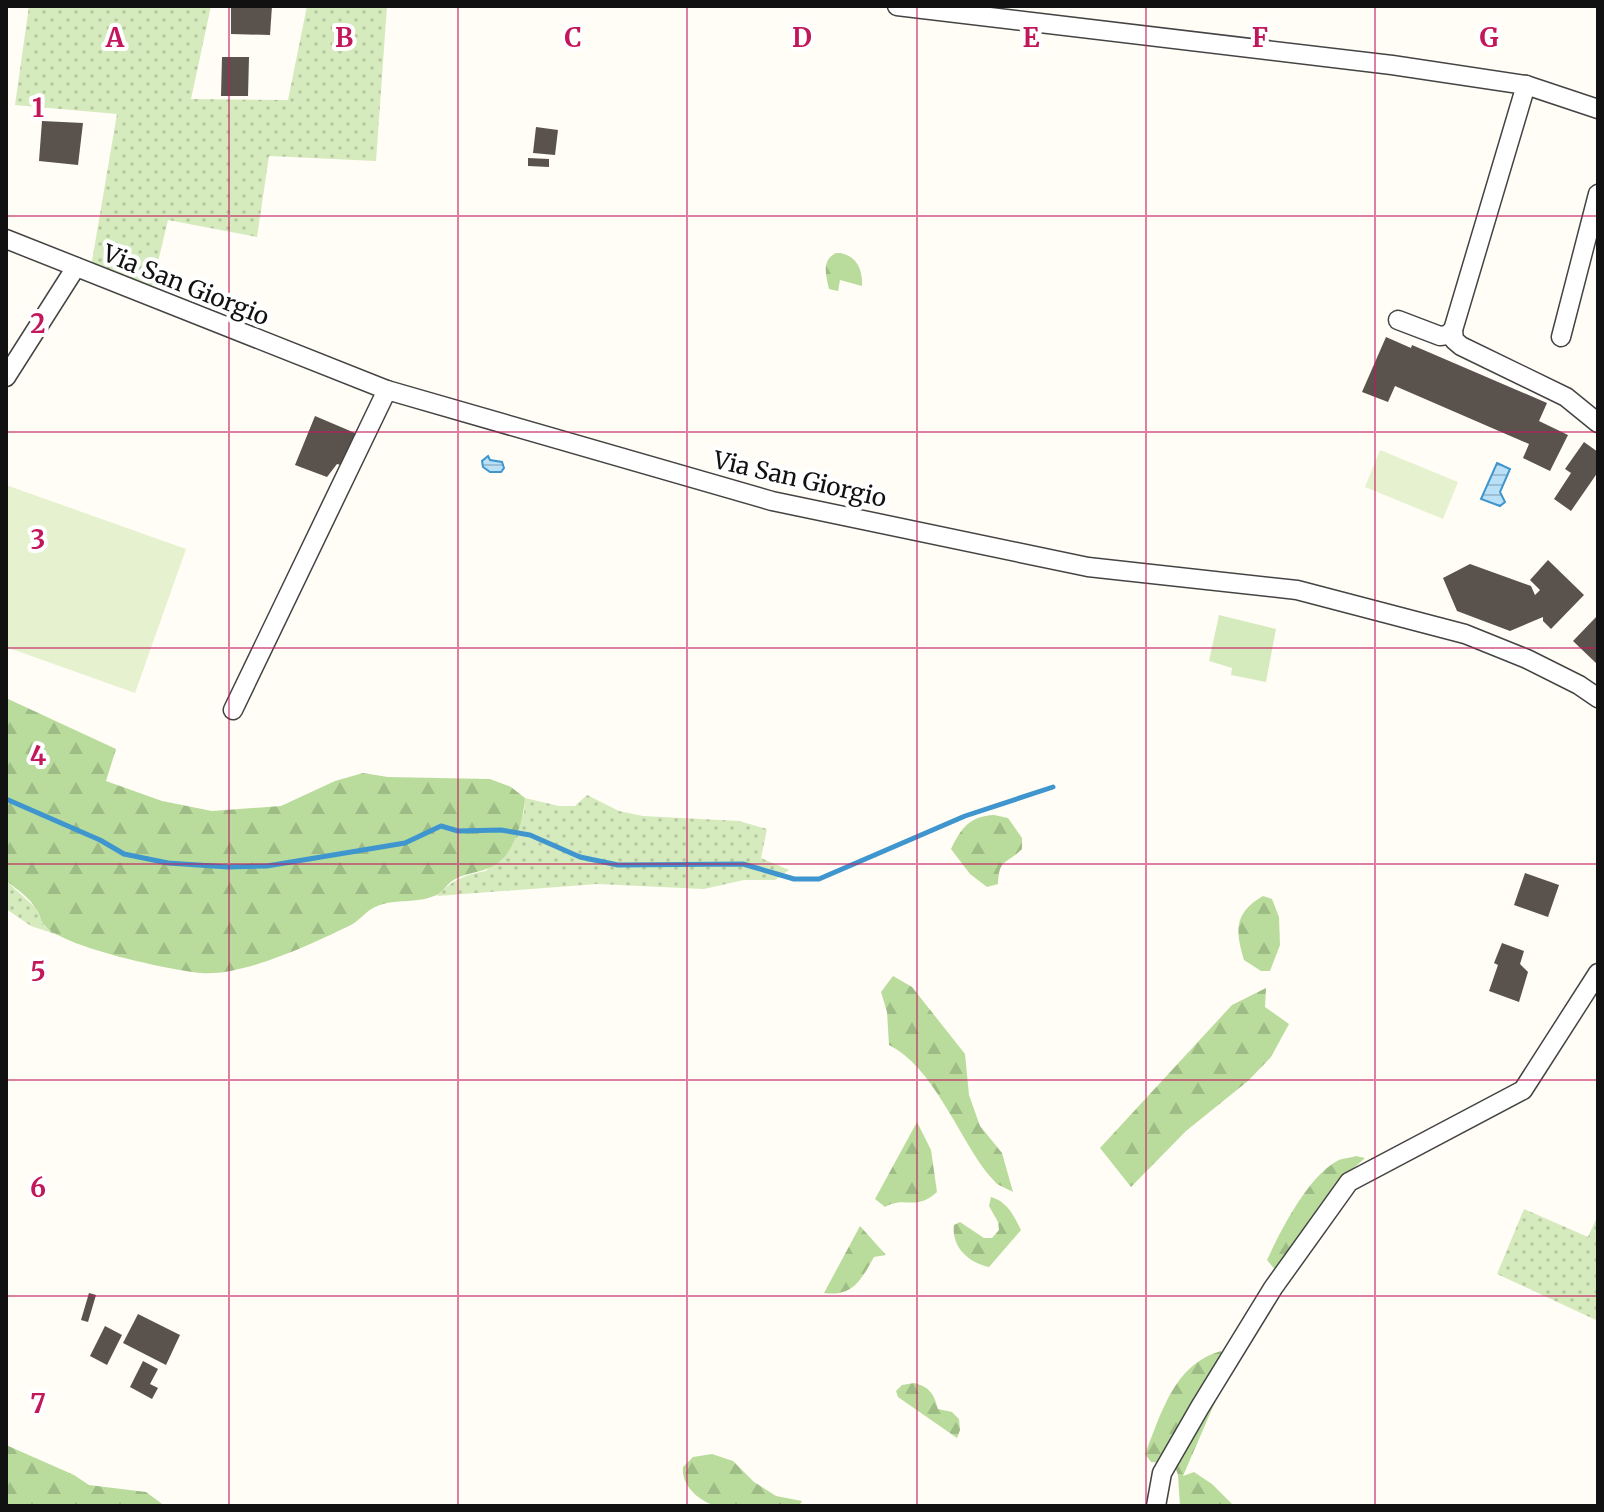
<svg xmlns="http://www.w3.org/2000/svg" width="1604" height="1512" font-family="Merriweather,serif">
	<defs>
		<pattern id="grass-dots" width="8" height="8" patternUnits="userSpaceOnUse" patternTransform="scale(2)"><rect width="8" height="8" fill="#d5ebbd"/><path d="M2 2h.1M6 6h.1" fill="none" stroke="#b6c8a1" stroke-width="1.8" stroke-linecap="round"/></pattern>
		<pattern id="forest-firs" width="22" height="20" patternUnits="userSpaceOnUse" patternTransform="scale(2)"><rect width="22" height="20" fill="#b9dc9c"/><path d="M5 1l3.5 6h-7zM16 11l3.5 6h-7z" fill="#9ebc85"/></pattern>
		<pattern id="water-rules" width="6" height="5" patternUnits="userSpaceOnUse" patternTransform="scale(2)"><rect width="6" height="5" fill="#b9e0f7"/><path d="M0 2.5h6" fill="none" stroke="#9ebfd3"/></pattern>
	</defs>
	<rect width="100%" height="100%" fill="#fffdf5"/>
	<g fill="url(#grass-dots)">
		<path d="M29 6H211L191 99 288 100 307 6H387L376 161 269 156 257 237 168 220 151 291 91 267 117 114 15 105Z"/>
		<path d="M587 795 619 811 643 816 739 821 767 829 761 858 789 870 775 880H744L704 889 597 884 437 896C452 880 464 875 486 871L524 813 525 798 559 806H575Z"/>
		<path d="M6 881 36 908 44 926 61 936 31 926 6 909Z"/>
		<path d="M1524 1209 1588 1237 1598 1215V1321L1497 1274Z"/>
	</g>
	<g fill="url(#forest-firs)">
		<path d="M836 253C855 253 863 268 862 286L840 280 838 291 829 289C826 276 821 260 836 253Z"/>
		<path d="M6 698 116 749 106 781 162 801 212 811 281 806 335 781 363 773 388 777 490 779 511 787 525 798C524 816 517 840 506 855 490 875 471 869 452 881 446 885 442 894 434 896 415 904 395 898 375 907 366 911 360 920 351 925 314 943 242 977 201 973 170 970 66 948 45 926 41 922 40 915 37 910 30 898 17 889 6 881Z"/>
		<path d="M994 815 1008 818 1022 838V849C1006 865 999 858 998 884L987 887 970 874 951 849C961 828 970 816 994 815Z"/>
		<path d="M1263 896 1272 899 1279 917 1280 945 1270 971H1261L1244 960C1235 930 1234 913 1263 896Z"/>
		<path d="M893 976 912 987 965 1054 969 1095 980 1126 1002 1153 1013 1192 997 1184 987 1173C958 1135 932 1066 889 1045L887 1012 881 992Z"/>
		<path d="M1266 988 1265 1007 1289 1024 1271 1057 1248 1081 1186 1131 1131 1187 1100 1148 1232 1005Z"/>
		<path d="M917 1122 931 1150 937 1192C915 1212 905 1195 885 1207L875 1199Z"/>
		<path d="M1356 1156 1365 1158 1348 1173 1276 1271 1267 1260C1281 1230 1307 1178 1337 1161 1342 1158 1350 1158 1356 1156Z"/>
		<path d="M991 1197C1007 1201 1014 1216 1021 1230L989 1267C969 1263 951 1247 954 1225L960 1222 984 1238H992L999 1230 998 1222 989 1206Z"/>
		<path d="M860 1226 886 1255 874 1257C861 1280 853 1297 824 1293Z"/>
		<path d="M1221 1351 1228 1372 1183 1476 1194 1472 1212 1484 1234 1506H1180L1178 1475 1174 1464 1151 1462 1145 1454C1162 1412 1174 1364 1221 1351Z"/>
		<path d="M914 1383C930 1387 934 1394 938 1409L952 1412 959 1419 960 1430 957 1438 898 1397 896 1391 902 1385Z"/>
		<path d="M6 1445 74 1475 89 1485 146 1492 165 1506H6Z"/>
		<path d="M712 1454 733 1461 754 1482 776 1496 802 1501 799 1506C778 1506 736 1510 717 1506 699 1502 681 1485 683 1467L693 1457Z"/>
	</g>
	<path fill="#d5ebbd" d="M1219 615 1276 629 1266 682 1231 675 1232 668 1209 661Z"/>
	<g fill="#e6f2cf">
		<path d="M1380 450 1458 482 1443 519 1365 487Z"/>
		<path d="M6 485 186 549 135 693 6 647Z"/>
	</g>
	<g fill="url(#water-rules)" stroke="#3f96cf" stroke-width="2">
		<path d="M488 456 490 460 502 462 504 468 501 472H490L483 467 482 461Z"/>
		<path d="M1497 463 1510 469 1500 492 1505 502 1500 506 1481 499Z"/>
	</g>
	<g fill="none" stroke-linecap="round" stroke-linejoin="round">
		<path stroke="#3f96cf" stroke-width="5" d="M6 799 100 840 124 854 168 863 228 867 267 866 405 843 441 826 458 831 501 830 530 835 580 857 618 865 743 864 794 879H819L965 816 1053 787"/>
	</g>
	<g fill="#5a524d">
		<path d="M231 6H272L270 35 231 34Z"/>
		<path d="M222 57H249L248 96H221Z"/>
		<path d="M42 121 83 123 78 165 39 161Z"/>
		<path d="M536 127 558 130 555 155 533 153Z"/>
		<path d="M528 158 549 159V167L528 166Z"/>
		<path d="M1386 337 1411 348 1412 345 1547 403 1539 421 1568 435 1550 471 1523 458 1529 444 1395 386 1388 402 1362 392Z"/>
		<path d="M315 416 355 433 344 466 337 464 327 477 295 465Z"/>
		<path d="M1584 442 1598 452V472L1571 511 1554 499 1571 473 1565 469Z"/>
		<path d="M1548 560 1584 595 1551 629 1543 621V617L1510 631 1457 611 1443 578 1470 564 1531 586 1535 595 1540 590 1530 580Z"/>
		<path d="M1598 615V665L1573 641Z"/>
		<path d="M1525 873 1559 885 1548 917 1514 905Z"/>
		<path d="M1502 943 1524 951 1520 964 1528 972 1519 1002 1489 991 1498 965 1494 963Z"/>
		<path d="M89 1293 96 1295 88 1322 81 1320Z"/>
		<path d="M138 1314 180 1335 166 1365 123 1343Z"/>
		<path d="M105 1326 122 1335 107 1365 90 1356Z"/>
		<path d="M143 1361 158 1369 150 1384 158 1388 152 1399 130 1387Z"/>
	</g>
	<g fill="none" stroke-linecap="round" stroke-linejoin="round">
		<defs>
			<g id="minor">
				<path d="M897 6 1392 65 1526 85 1598 109"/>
				<path d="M1526 85 1453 330 1454 340 1461 346 1566 397 1598 423"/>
				<path d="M6 239 387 390 772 501 1088 567 1297 590 1465 634 1527 659 1579 685 1598 698"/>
				<path d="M1398 320 1440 336 1447 335 1453 330"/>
				<path d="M1561 337 1598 194"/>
				<path d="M6 377 76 267"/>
				<path d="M233 710 387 390"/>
				<path d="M1156 1506 1162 1473 1200 1407 1273 1288 1349 1182 1523 1090 1598 973"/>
			</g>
		</defs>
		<use href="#minor" stroke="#444" stroke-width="21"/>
		<use href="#minor" stroke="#fff" stroke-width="18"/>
	</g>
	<path fill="none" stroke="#c2185b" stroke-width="2" stroke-opacity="0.55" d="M229 6V1506M458 6V1506M687 6V1506M917 6V1506M1146 6V1506M1375 6V1506M6 216H1598M6 432H1598M6 648H1598M6 864H1598M6 1080H1598M6 1296H1598"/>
	<g text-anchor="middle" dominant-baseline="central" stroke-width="8" stroke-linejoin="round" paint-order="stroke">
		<g font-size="24" fill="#111" stroke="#fff">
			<text transform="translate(186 285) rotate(22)">Via San Giorgio</text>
			<text transform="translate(800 479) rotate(13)">Via San Giorgio</text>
		</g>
	</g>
	<g font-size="26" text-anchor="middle" font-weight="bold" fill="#c2185b" stroke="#fff" stroke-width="8" stroke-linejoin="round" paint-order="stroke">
		<text x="115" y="47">A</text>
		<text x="344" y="47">B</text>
		<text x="573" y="47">C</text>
		<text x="802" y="47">D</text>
		<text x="1031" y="47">E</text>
		<text x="1260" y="47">F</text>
		<text x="1489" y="47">G</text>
		<text x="38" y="117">1</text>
		<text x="38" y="333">2</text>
		<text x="38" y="549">3</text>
		<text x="38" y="765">4</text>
		<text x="38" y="981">5</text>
		<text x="38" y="1197">6</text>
		<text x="38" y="1413">7</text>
	</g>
	<rect width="1604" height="1512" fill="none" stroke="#111111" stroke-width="16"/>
</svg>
